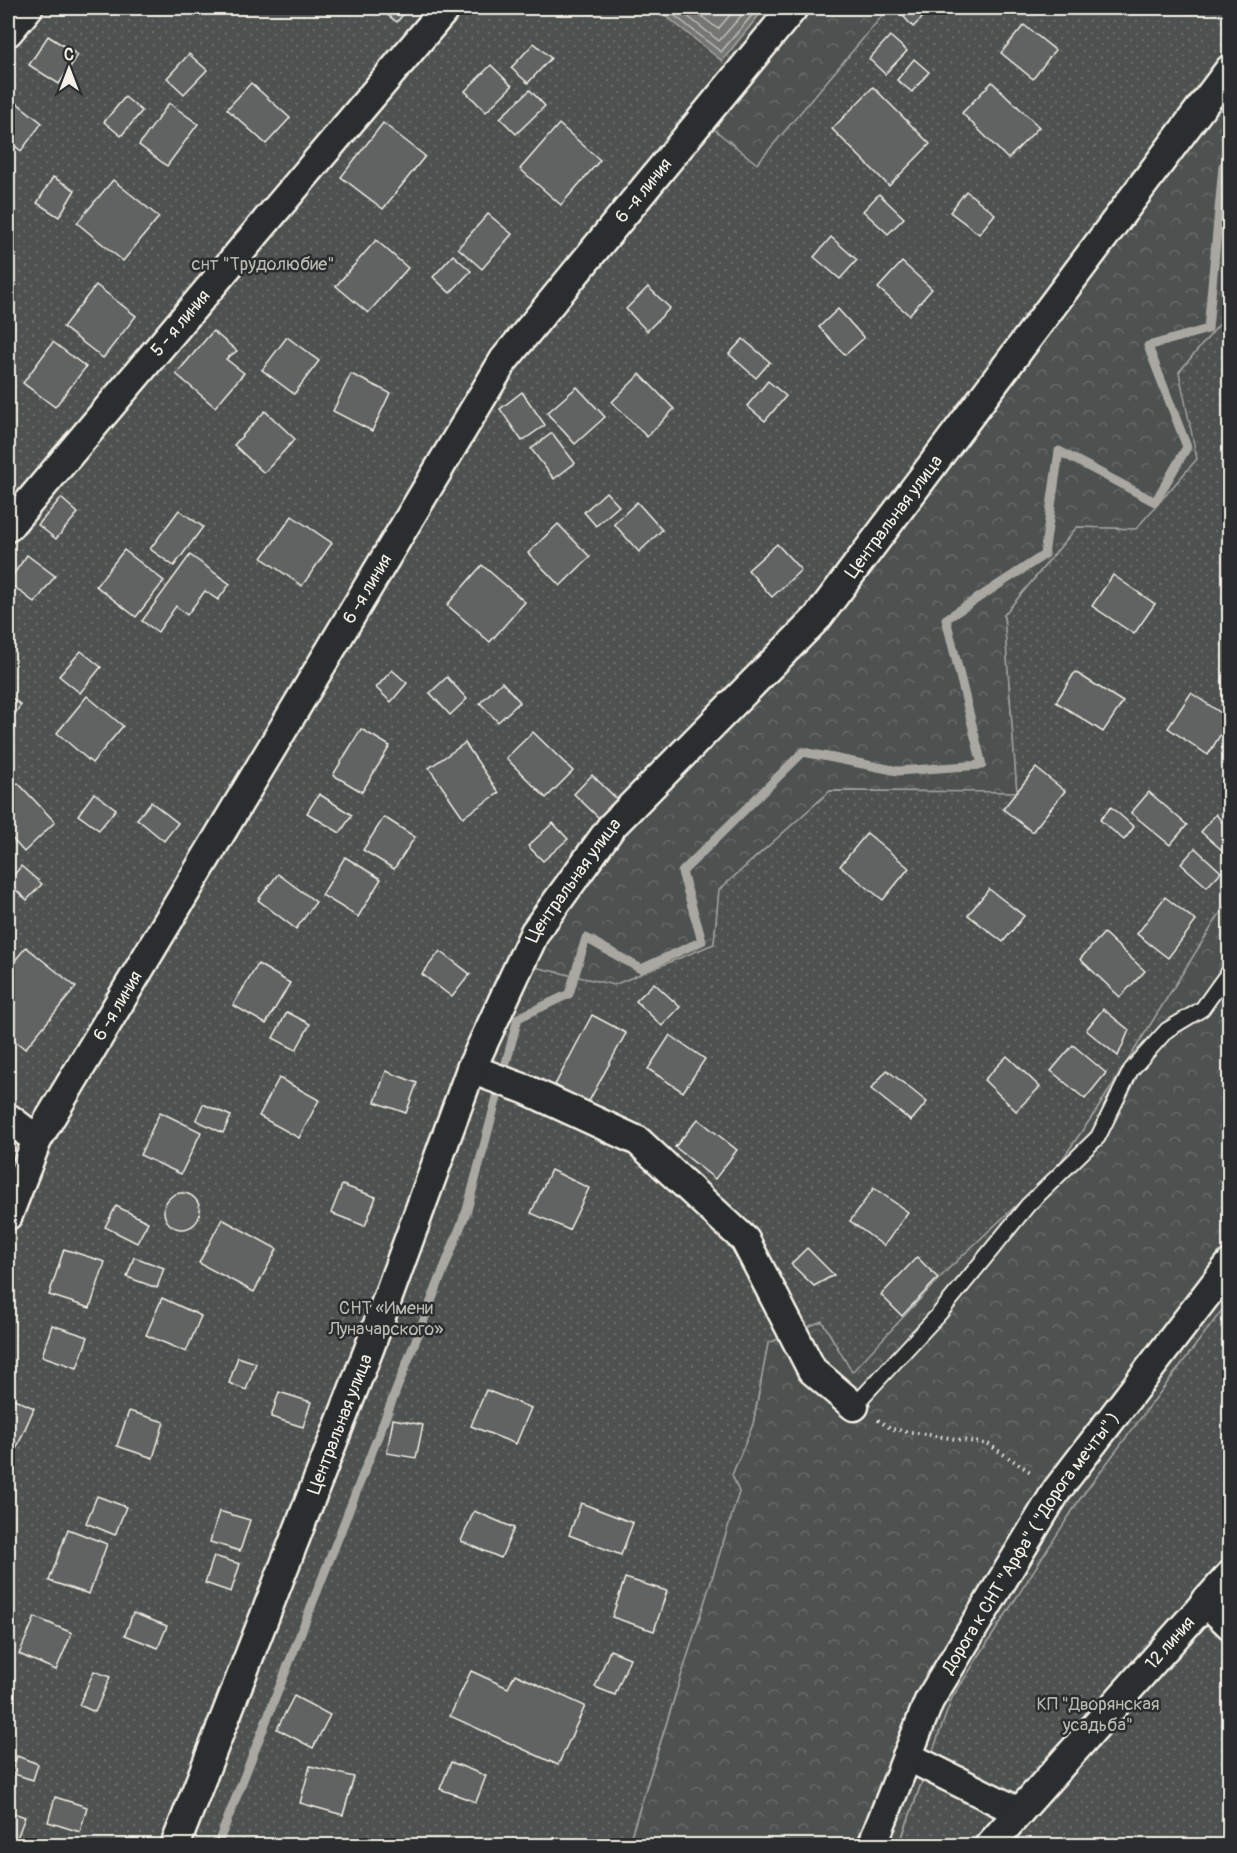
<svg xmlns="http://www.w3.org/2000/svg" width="1237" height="1853" font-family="Pangolin,sans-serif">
	<defs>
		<pattern id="forest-crowns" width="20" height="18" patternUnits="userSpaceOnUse" patternTransform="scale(1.5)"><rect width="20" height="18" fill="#4e514f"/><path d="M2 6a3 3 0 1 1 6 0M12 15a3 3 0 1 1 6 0" fill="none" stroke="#686a68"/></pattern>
		<pattern id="garden-dots" width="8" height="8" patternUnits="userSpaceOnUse" patternTransform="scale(1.5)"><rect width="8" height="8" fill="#4e514f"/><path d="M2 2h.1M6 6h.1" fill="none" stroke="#686a68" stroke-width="1.8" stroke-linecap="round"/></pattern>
	</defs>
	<rect width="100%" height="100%" fill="#363939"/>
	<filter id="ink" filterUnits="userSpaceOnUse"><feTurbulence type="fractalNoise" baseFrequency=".0167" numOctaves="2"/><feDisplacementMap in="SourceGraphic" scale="12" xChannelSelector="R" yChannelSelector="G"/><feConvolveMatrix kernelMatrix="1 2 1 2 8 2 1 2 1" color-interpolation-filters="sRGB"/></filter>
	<g filter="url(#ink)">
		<g fill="url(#forest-crowns)" stroke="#a1a19c" stroke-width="1.5">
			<path d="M793 8H889L757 164 701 119Z"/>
			<path d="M1229 69V313L1179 372 1198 458 1136 529 1077 527 1004 615 1017 792 830 791 719 890 714 944 614 985 520 964Z"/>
			<path d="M1229 899V1301L1080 1499 952 1698 899 1845 628 1846 739 1492 732 1475 753 1424 768 1343 822 1321 852 1371 948 1269 1056 1168 1096 1111Z"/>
		</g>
		<g fill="url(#garden-dots)" stroke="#a1a19c" stroke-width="1.5">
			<path d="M8 8H793L701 119 757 164 889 8H1229V69L818 617 612 826 521 964 614 985 714 944 719 890 830 791 1017 792 1004 615 1077 527 1136 529 1197 459 1179 372 1229 313V899L1096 1111 1056 1168 948 1269 852 1372 822 1321 768 1343 753 1424 732 1475 739 1492 628 1845 8 1846Z"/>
			<path d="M1229 1301V1845L899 1846 952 1698 1080 1499Z"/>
		</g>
		<path fill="#757572" stroke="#a8a7a1" stroke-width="1.5" d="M656 8H761L764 9 722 61Z"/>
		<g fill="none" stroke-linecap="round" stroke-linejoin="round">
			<g stroke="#c1bfb9" stroke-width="1.5">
				<path d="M665 8 721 52 758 8"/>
				<path d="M677 8 719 41 748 8"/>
				<path d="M691 8 718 29 736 8"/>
			</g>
			<path stroke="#a8a7a1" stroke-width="9" d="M217 1846 467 1210 518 1018 569 994 586 938 641 969 702 941 682 872 803 752 898 771 982 765 946 619 1044 555 1059 451 1155 502 1187 447 1148 346 1208 329 1223 166 1230 163"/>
		</g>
		<g fill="#616362" stroke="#f4f1e8" stroke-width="1.5">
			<path d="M378 8H408L397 22Z"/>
			<path d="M896 8H922L927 13 913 27Z"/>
			<path d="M1024 25 1055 50 1033 79 1001 53Z"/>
			<path d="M48 36 78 55 59 84 29 65Z"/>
			<path d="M890 36 907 51 885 74 869 59Z"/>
			<path d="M534 43 551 58 528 83 511 68Z"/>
			<path d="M189 54 207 70 184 94 167 78Z"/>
			<path d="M914 59 929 72 912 92 897 80Z"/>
			<path d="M491 65 512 86 486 112 465 91Z"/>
			<path d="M992 82 1039 127 1008 159 962 113Z"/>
			<path d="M251 83 290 118 266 144 227 109Z"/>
			<path d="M873 87 930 144 889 186 832 129Z"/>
			<path d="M530 90 545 106 516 134 500 118Z"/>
			<path d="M8 96 42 123 21 151 8 140Z"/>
			<path d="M125 97 142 111 121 136 104 122Z"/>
			<path d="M169 103 198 124 167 166 139 145Z"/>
			<path d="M383 123 425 156 383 209 341 177Z"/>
			<path d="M559 124 600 160 561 205 520 169Z"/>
			<path d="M53 177 75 190 59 217 37 203Z"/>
			<path d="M113 180 159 217 123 261 77 223Z"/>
			<path d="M966 191 995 214 979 234 950 212Z"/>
			<path d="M879 194 904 218 888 234 863 211Z"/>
			<path d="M488 214 512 234 482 269 458 248Z"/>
			<path d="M831 237 857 260 840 279 814 257Z"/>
			<path d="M376 240 408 268 368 313 336 286Z"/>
			<path d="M453 255 471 271 450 293 433 277Z"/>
			<path d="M902 262 932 289 909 315 878 288Z"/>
			<path d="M96 285 136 316 103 358 63 327Z"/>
			<path d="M648 287 670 308 647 331 626 309Z"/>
			<path d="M838 309 864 338 845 355 819 327Z"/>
			<path d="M213 331 237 351 226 359 244 373 215 407 176 374Z"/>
			<path d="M287 337 319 361 294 394 262 370Z"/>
			<path d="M743 339 770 362 756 378 729 354Z"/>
			<path d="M53 342 86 367 55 407 23 383Z"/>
			<path d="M351 374 390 393 372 431 333 411Z"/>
			<path d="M640 374 674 409 647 437 612 402Z"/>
			<path d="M768 381 786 396 765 421 747 406Z"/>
			<path d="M577 387 605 417 575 444 547 413Z"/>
			<path d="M522 392 545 425 522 441 500 409Z"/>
			<path d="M265 411 295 439 264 473 234 445Z"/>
			<path d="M552 433 575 463 554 479 531 449Z"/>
			<path d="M606 492 619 506 596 526 584 512Z"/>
			<path d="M61 498 78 513 56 539 38 525Z"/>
			<path d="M637 502 662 530 639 552 614 524Z"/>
			<path d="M179 510 203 527 174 566 150 549Z"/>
			<path d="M292 516 332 543 302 586 262 558Z"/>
			<path d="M558 524 590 557 560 586 528 553Z"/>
			<path d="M777 544 801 570 772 597 748 570Z"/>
			<path d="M124 550 164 581 136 617 96 586Z"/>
			<path d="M27 555 55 576 35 603 8 582Z"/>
			<path d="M190 555 230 584 218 600 205 591 187 615 176 606 158 632 142 621Z"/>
			<path d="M482 565 525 602 490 642 447 605Z"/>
			<path d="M1113 575 1155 604 1134 634 1092 606Z"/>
			<path d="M81 651 101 667 80 693 59 676Z"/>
			<path d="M392 670 407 683 391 702 376 688Z"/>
			<path d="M1075 672 1123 702 1103 732 1056 702Z"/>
			<path d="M447 677 467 699 450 715 430 693Z"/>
			<path d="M502 682 520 702 498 722 480 703Z"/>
			<path d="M1191 693 1230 719 1208 755 1168 728Z"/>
			<path d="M8 695 21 705 8 724Z"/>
			<path d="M87 696 123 726 92 763 57 733Z"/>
			<path d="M361 729 390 746 362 792 333 775Z"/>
			<path d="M533 732 573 771 546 798 506 758Z"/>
			<path d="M465 743 499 793 463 817 429 768Z"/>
			<path d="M1036 768 1065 791 1032 832 1003 809Z"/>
			<path d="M592 775 618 800 600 819 574 794Z"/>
			<path d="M18 783 55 822 24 852 8 834V792Z"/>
			<path d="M1149 792 1187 825 1170 845 1131 813Z"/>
			<path d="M94 793 116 809 99 830 78 815Z"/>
			<path d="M319 794 352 815 340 833 307 813Z"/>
			<path d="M151 802 178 823 164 841 137 819Z"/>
			<path d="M1111 807 1134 827 1124 840 1100 820Z"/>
			<path d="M1216 814 1230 833V844L1223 851 1201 832Z"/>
			<path d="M384 817 415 837 394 869 363 850Z"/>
			<path d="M553 823 568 839 543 861 528 846Z"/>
			<path d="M867 833 909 868 883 900 840 866Z"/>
			<path d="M1195 848 1221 872 1207 887 1181 864Z"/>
			<path d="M345 857 381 879 358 917 322 895Z"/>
			<path d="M21 866 42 884 27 900 8 883Z"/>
			<path d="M278 874 316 902 296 929 258 900Z"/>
			<path d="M989 889 1024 916 1003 942 968 915Z"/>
			<path d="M1165 897 1196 921 1168 958 1137 934Z"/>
			<path d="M1104 933 1145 971 1120 997 1080 959Z"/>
			<path d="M26 947 76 987 25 1049 8 1035V969Z"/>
			<path d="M440 951 470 974 452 997 422 974Z"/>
			<path d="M258 964 290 983 266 1024 233 1005Z"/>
			<path d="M654 983 680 1007 662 1026 636 1001Z"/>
			<path d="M1103 1009 1129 1030 1118 1056 1086 1030Z"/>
			<path d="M287 1012 310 1024 296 1050 273 1038Z"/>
			<path d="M592 1015 626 1033 588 1103 555 1085Z"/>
			<path d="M670 1035 705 1059 683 1092 648 1069Z"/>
			<path d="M1073 1045 1106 1073 1085 1099 1051 1071Z"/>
			<path d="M1007 1056 1040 1087 1016 1111 984 1080Z"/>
			<path d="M887 1070 927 1102 911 1121 871 1089Z"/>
			<path d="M386 1071 417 1083 406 1113 375 1102Z"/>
			<path d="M279 1078 319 1100 299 1138 259 1116Z"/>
			<path d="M203 1104 231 1116 223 1133 196 1120Z"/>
			<path d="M160 1112 201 1132 181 1174 140 1155Z"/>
			<path d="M698 1119 737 1150 715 1179 675 1147Z"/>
			<path d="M551 1170 589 1188 569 1230 531 1213Z"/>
			<path d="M342 1185 376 1197 365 1226 331 1213Z"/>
			<path d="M874 1188 908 1212 884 1246 850 1221Z"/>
			<circle cx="182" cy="1211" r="18"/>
			<path d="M116 1206 148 1222 137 1243 105 1227Z"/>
			<path d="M222 1219 277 1249 254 1292 199 1263Z"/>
			<path d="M807 1248 834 1275 814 1286 791 1264Z"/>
			<path d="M64 1249 105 1262 90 1308 49 1295Z"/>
			<path d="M134 1257 164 1268 157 1288 127 1277Z"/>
			<path d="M917 1257 938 1278 902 1316 881 1295Z"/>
			<path d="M162 1298 201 1316 186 1352 146 1335Z"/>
			<path d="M52 1325 88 1337 77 1368 42 1356Z"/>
			<path d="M238 1357 256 1363 246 1390 229 1383Z"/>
			<path d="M486 1390 531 1408 516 1444 471 1426Z"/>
			<path d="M279 1392 311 1402 303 1427 271 1417Z"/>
			<path d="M8 1396 34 1408 15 1452 8 1449Z"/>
			<path d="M129 1411 164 1422 153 1458 117 1446Z"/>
			<path d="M393 1419 423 1425 416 1458 387 1453Z"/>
			<path d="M97 1496 126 1507 115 1535 86 1523Z"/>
			<path d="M581 1503 633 1523 621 1555 569 1535Z"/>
			<path d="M219 1511 250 1520 240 1551 210 1542Z"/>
			<path d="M474 1511 514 1528 501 1558 461 1541Z"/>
			<path d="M68 1529 107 1544 89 1594 49 1581Z"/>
			<path d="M214 1556 240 1564 231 1592 205 1583Z"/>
			<path d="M625 1578 667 1591 654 1631 612 1617Z"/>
			<path d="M133 1613 167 1626 158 1648 125 1635Z"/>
			<path d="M35 1617 72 1633 56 1670 19 1654Z"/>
			<path d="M610 1650 630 1658 615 1695 595 1687Z"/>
			<path d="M94 1671 110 1677 95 1712 79 1705Z"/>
			<path d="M471 1671 508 1688 515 1674 585 1706 558 1765 450 1716Z"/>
			<path d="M294 1696 330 1715 313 1748 277 1729Z"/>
			<path d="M17 1756 38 1764 33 1780 11 1773Z"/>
			<path d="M451 1762 486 1776 476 1802 440 1789Z"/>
			<path d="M310 1766 354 1777 343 1815 300 1803Z"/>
			<path d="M55 1797 87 1807 80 1832 48 1822Z"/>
			<path d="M8 1811 25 1817 14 1846H8Z"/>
		</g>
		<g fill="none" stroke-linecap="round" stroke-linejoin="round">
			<defs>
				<path id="lane" d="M854 1406 939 1314 1028 1205 1098 1137 1131 1070 1167 1030 1202 1009 1230 970"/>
				<g id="street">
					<path d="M8 32 28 8"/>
					<path id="s1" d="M8 527 446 8"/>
					<path d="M471 1069 525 1089 638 1141 745 1240 812 1370 854 1406"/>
					<path d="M8 1118 37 1140"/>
					<path id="s2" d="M8 1215 37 1140 504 360 793 8"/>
					<path d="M1205 1601 1230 1625"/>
					<path d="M907 1756 1019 1812"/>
					<path id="s3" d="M175 1846 369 1349 471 1069 535 932 612 826 818 617 1230 69"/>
					<path id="s4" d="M872 1846 929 1701 1057 1490 1230 1264"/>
					<path id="s5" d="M989 1846 1230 1575"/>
				</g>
			</defs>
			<use href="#lane" stroke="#f4f1e8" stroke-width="18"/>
			<use href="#street" stroke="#f4f1e8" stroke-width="33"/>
			<path stroke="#f4f1e8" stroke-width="4" stroke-dasharray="1.5 4.5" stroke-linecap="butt" d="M878 1420 892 1429 988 1444 1032 1473"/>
			<use href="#lane" stroke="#2a2d2e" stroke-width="14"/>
			<use href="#street" stroke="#2a2d2e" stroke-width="28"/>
		</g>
	</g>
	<g text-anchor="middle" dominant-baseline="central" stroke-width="5" stroke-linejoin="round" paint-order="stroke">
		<g font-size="18" fill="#f4f1e8" stroke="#2a2d2e">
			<text stroke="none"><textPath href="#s2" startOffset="1209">6 -я линия</textPath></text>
			<text stroke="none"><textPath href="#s1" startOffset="267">5 - я линия</textPath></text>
			<text stroke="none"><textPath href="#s3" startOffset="1533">Центральная улица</textPath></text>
			<text stroke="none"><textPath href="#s2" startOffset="723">6 -я линия</textPath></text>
			<text stroke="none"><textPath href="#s3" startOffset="1047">Центральная улица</textPath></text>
			<text stroke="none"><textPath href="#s2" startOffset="237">6 -я линия</textPath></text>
			<text stroke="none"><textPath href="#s3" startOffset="453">Центральная улица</textPath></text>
			<text stroke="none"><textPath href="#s4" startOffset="344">Дорога к СНТ "Арфа" ( "Дорога мечты" )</textPath></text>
			<text stroke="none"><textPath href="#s5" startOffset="272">12 линия</textPath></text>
		</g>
		<g font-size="18" fill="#bab9b2" stroke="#2a2d2e">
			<text x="263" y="264">снт "Трудолюбие"</text>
			<text x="386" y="1308">СНТ «Имени<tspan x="386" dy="21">Луначарского»</tspan></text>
			<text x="1098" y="1704">КП "Дворянская<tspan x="1098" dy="21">усадьба"</tspan></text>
		</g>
	</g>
	<rect width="1237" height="1853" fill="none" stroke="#2a2d2e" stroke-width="30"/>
	<rect x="15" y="15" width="1207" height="1823" fill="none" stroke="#f4f1e8" stroke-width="2" filter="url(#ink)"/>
	<g transform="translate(69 69)" stroke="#2a2d2e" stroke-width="4.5" paint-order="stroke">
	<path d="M0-4.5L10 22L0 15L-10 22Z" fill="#f4f1e8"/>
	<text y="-9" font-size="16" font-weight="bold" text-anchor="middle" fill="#f4f1e8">С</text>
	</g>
</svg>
